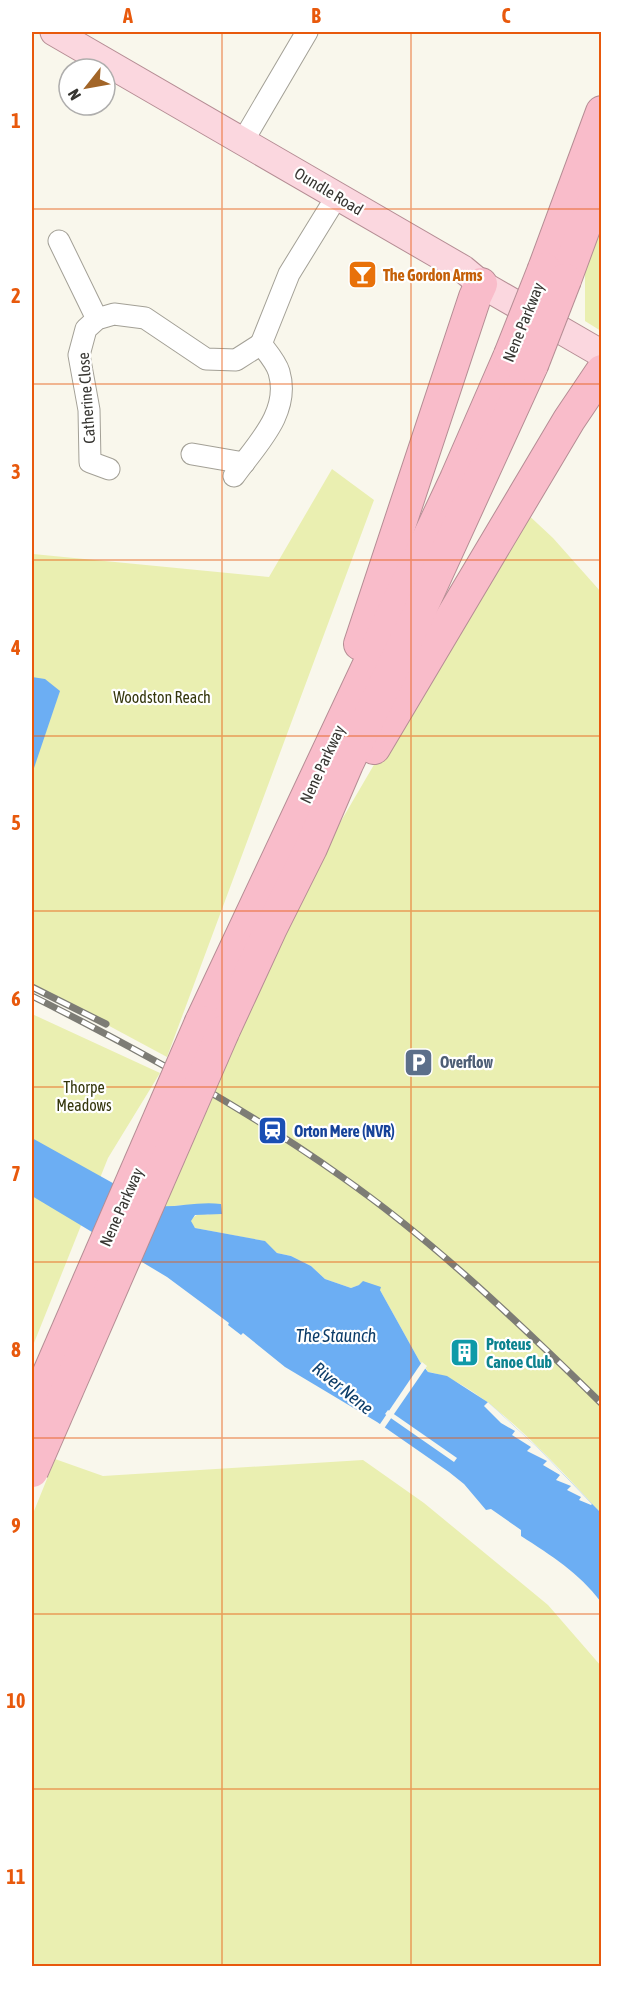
<svg xmlns="http://www.w3.org/2000/svg" width="633" height="1998" font-family="'Asap Condensed',sans-serif">
	<rect width="100%" height="100%" fill="#f9f7ec"/>
	<g fill="#eaefb1">
		<path d="M601 220V331L585 321V267Z"/>
		<path d="M332 469 374 500 167 1057 87 1014 32 987V550L33 554 269 577Z"/>
		<path d="M523 510 553 538 601 592V1513C564 1474 481 1379 428 1372L424 1365 420 1362 380 1290 359 1285 351 1288 325 1279 311 1266 291 1256 277 1253 264 1241 195 1228 190 1221C197 1213 200 1213 210 1215L185 1205 162 1207 253 981 320 857Z"/>
		<path d="M32 1014 160 1073 108 1158 32 1348Z"/>
		<path d="M55 1459 103 1476 363 1460 424 1503 548 1605 601 1666V1966H32V1516Z"/>
	</g>
	<g fill="#6caef3" fill-rule="evenodd">
		<path d="M32 677 45 679 60 691 32 774Z"/>
		<path d="M32 1138 154 1206C177 1208 198 1201 221 1204L222 1214 195 1215 191 1221 195 1228 265 1241 277 1253 291 1256 311 1266 325 1279 351 1288 359 1285 363 1281 381 1287 380 1290 420 1362 428 1372 447 1376 489 1403 539 1449 601 1513V1602C578 1572 552 1556 521 1536V1530L491 1509 486 1510 464 1484 449 1472 377 1422 285 1367 243 1333 241 1335 228 1325 229 1323 167 1277 32 1196ZM388 1410 457 1458 454 1462 385 1414Z"/>
	</g>
	<g fill="#f9f7ec">
		<path d="M422 1362 427 1366 383 1430 378 1427Z"/>
		<path d="M488 1402 539 1449 592 1504 591 1505 579 1500 581 1497 567 1490 571 1486 556 1480 560 1475 543 1465 547 1461 527 1451 531 1447 512 1435 515 1431 501 1423 484 1406Z"/>
	</g>
	<g fill="none" stroke-linecap="round" stroke-linejoin="round">
		<defs>
			<g id="minor">
				<path d="M243 141 307 32"/>
				<path d="M59 241 97 319"/>
				<path d="M192 454 244 463"/>
				<path d="M109 469 90 462 89 410 79 355 86 329 97 319 114 314 145 318 206 359 236 360 261 344"/>
				<path d="M234 476C256 445 291 413 279 372 276 362 267 352 261 344L289 274 337 196"/>
			</g>
			<path id="major" d="M54 32 463 269 481 284 602 354"/>
			<g id="highway">
				<path d="M544 269 602 112"/>
				<path d="M565 280 602 179"/>
				<path d="M360 644 475 297 481 284"/>
				<path d="M374 748 569 420 602 371"/>
				<path d="M201 1022 456 479 510 355"/>
				<path d="M223 1032 271 928 311 848 347 764 416 619 532 365"/>
			</g>
		</defs>
		<use href="#minor" stroke="#a3a096" stroke-width="23"/>
		<use href="#major" stroke="#b58d94" stroke-width="29"/>
		<use href="#highway" stroke="#b58d94" stroke-width="34"/>
		<use href="#minor" stroke="#fff" stroke-width="21"/>
		<use href="#major" stroke="#fbd7df" stroke-width="27"/>
		<use href="#highway" stroke="#f9bcca" stroke-width="32"/>
		<defs>
			<g id="rail">
				<path d="M32 987 106 1024"/>
				<path d="M32 996C139 1050 243 1107 342 1177 435 1242 520 1324 602 1404"/>
			</g>
		</defs>
		<use href="#rail" stroke="#7d7c75" stroke-width="7"/>
		<use href="#rail" stroke="#fff" stroke-width="4.5" stroke-dasharray="14" stroke-linecap="butt"/>
		<defs>
			<g id="highway-bridge">
				<path d="M510 355 544 269"/>
				<path d="M532 365 565 280"/>
				<path d="M32 1412 201 1022"/>
				<path d="M32 1471 223 1032"/>
			</g>
		</defs>
		<use href="#highway-bridge" stroke="#b58d94" stroke-width="34" stroke-linecap="butt"/>
		<use href="#highway-bridge" stroke="#f9bcca" stroke-width="32"/>
	</g>
	<path fill="none" stroke="#e8590c" stroke-width="1.5" stroke-opacity="0.55" d="M222 32V1966M411 32V1966M32 209H602M32 384H602M32 560H602M32 736H602M32 911H602M32 1087H602M32 1262H602M32 1438H602M32 1614H602M32 1789H602"/>
	<defs>
		<symbol id="bar-square" viewBox="-11 -11 22 22"><rect x="-9" y="-9" width="18" height="18" rx="4" fill="#e8710a" stroke="#fff"/><path d="M-6-5H6L.8 .8V4.5H3.5V6h-7V4.5H-.8V.8Z" fill="#fff"/></symbol>
		<symbol id="parking-square" viewBox="-11 -11 22 22"><rect x="-9" y="-9" width="18" height="18" rx="4" fill="#5c6f8a" stroke="#fff"/><path d="M-3.5-5.5H1a3.5 3.5 0 0 1 0 7H-1V5.5H-3.5ZM-1-3.4V-.6H.8a1.4 1.4 0 0 0 0-2.8Z" fill="#fff"/></symbol>
		<symbol id="station-square" viewBox="-11 -11 22 22"><rect x="-9" y="-9" width="18" height="18" rx="4" fill="#1a4fb4" stroke="#fff"/><path d="M-3-6H3Q5-6 5-4V2Q5 4 3 4L4.5 6H3L1.5 4h-3L-3 6H-4.5L-3 4Q-5 4-5 2V-4Q-5-6-3-6ZM-3.5-4v3h7v-3ZM-3.5 1v1.5H-2V1ZM2 1v1.5H3.5V1Z" fill="#fff"/></symbol>
		<symbol id="building-square" viewBox="-11 -11 22 22"><rect x="-9" y="-9" width="18" height="18" rx="4" fill="#0f9aa8" stroke="#fff"/><path d="M-4-6H4V6H1V3H-1V6H-4ZM-2.5-4.3h1.7v1.8h-1.7ZM.8-4.3h1.7v1.8H.8ZM-2.5-1h1.7V.8h-1.7ZM.8-1h1.7V.8H.8Z" fill="#fff"/></symbol>
	</defs>
	<g fill-rule="evenodd">
		<use href="#bar-square" x="346" y="258" width="33" height="33"/>
		<use href="#parking-square" x="402" y="1046" width="33" height="33"/>
		<use href="#station-square" x="256" y="1114" width="33" height="33"/>
		<use href="#building-square" x="448" y="1336" width="33" height="33"/>
	</g>
	<g text-anchor="middle" dominant-baseline="central" stroke-width="4.5" stroke-linejoin="round" paint-order="stroke">
		<g font-size="16" fill="#363531" stroke="#fff">
			<text transform="translate(329 191) rotate(31)">Oundle Road</text>
			<text transform="translate(523 322) rotate(-68)">Nene Parkway</text>
			<text transform="translate(86 398) rotate(-94)">Catherine Close</text>
			<text transform="translate(322 764) rotate(-65)">Nene Parkway</text>
			<text transform="translate(121 1207) rotate(-66)">Nene Parkway</text>
		</g>
		<g font-size="16" font-weight="bold" fill="#c56008" stroke="#fff" text-anchor="start">
			<text x="383" y="275">The Gordon Arms</text>
		</g>
		<g font-size="16" fill="#35370d" stroke="#fff">
			<text x="162" y="697">Woodston Reach</text>
			<text x="84" y="1087">Thorpe<tspan x="84" dy="18">Meadows</tspan></text>
		</g>
		<g font-size="16" font-weight="bold" fill="#4e5e75" stroke="#fff" text-anchor="start">
			<text x="440" y="1062">Overflow</text>
		</g>
		<g font-size="16" font-weight="bold" fill="#164399" stroke="#fff" text-anchor="start">
			<text x="294" y="1131">Orton Mere (NVR)</text>
		</g>
		<g font-size="16" font-weight="bold" fill="#0d838f" stroke="#fff" text-anchor="start">
			<text x="486" y="1344">Proteus<tspan x="486" dy="18">Canoe Club</tspan></text>
		</g>
		<g font-size="18" font-style="italic" fill="#0d3d69" stroke="#fff">
			<text x="336" y="1335">The Staunch</text>
			<text transform="translate(343 1388) rotate(39)">River Nene</text>
		</g>
	</g>
	<rect width="633" height="1998" fill="none" stroke="#ffffff" stroke-width="66"/>
	<g transform="translate(87 87) rotate(239)"><circle r="28" fill="#ffffff" stroke="#afaead" stroke-width="1.5"/>
	<path d="M0-4.5L10 22L0 15L-10 22Z" fill="#a26528"/>
	<text y="-9" font-size="16" font-weight="bold" text-anchor="middle" fill="#363531">N</text>
	</g>
	<rect x="33" y="33" width="567" height="1932" fill="none" stroke="#e8590c" stroke-width="2"/>
	<g font-size="20" text-anchor="middle" font-weight="bold" fill="#e8590c">
		<text x="128" y="23">A</text>
		<text x="316" y="23">B</text>
		<text x="506" y="23">C</text>
		<text x="16" y="128">1</text>
		<text x="16" y="303">2</text>
		<text x="16" y="479">3</text>
		<text x="16" y="655">4</text>
		<text x="16" y="830">5</text>
		<text x="16" y="1006">6</text>
		<text x="16" y="1181">7</text>
		<text x="16" y="1357">8</text>
		<text x="16" y="1533">9</text>
		<text x="16" y="1708">10</text>
		<text x="16" y="1884">11</text>
	</g>
</svg>
